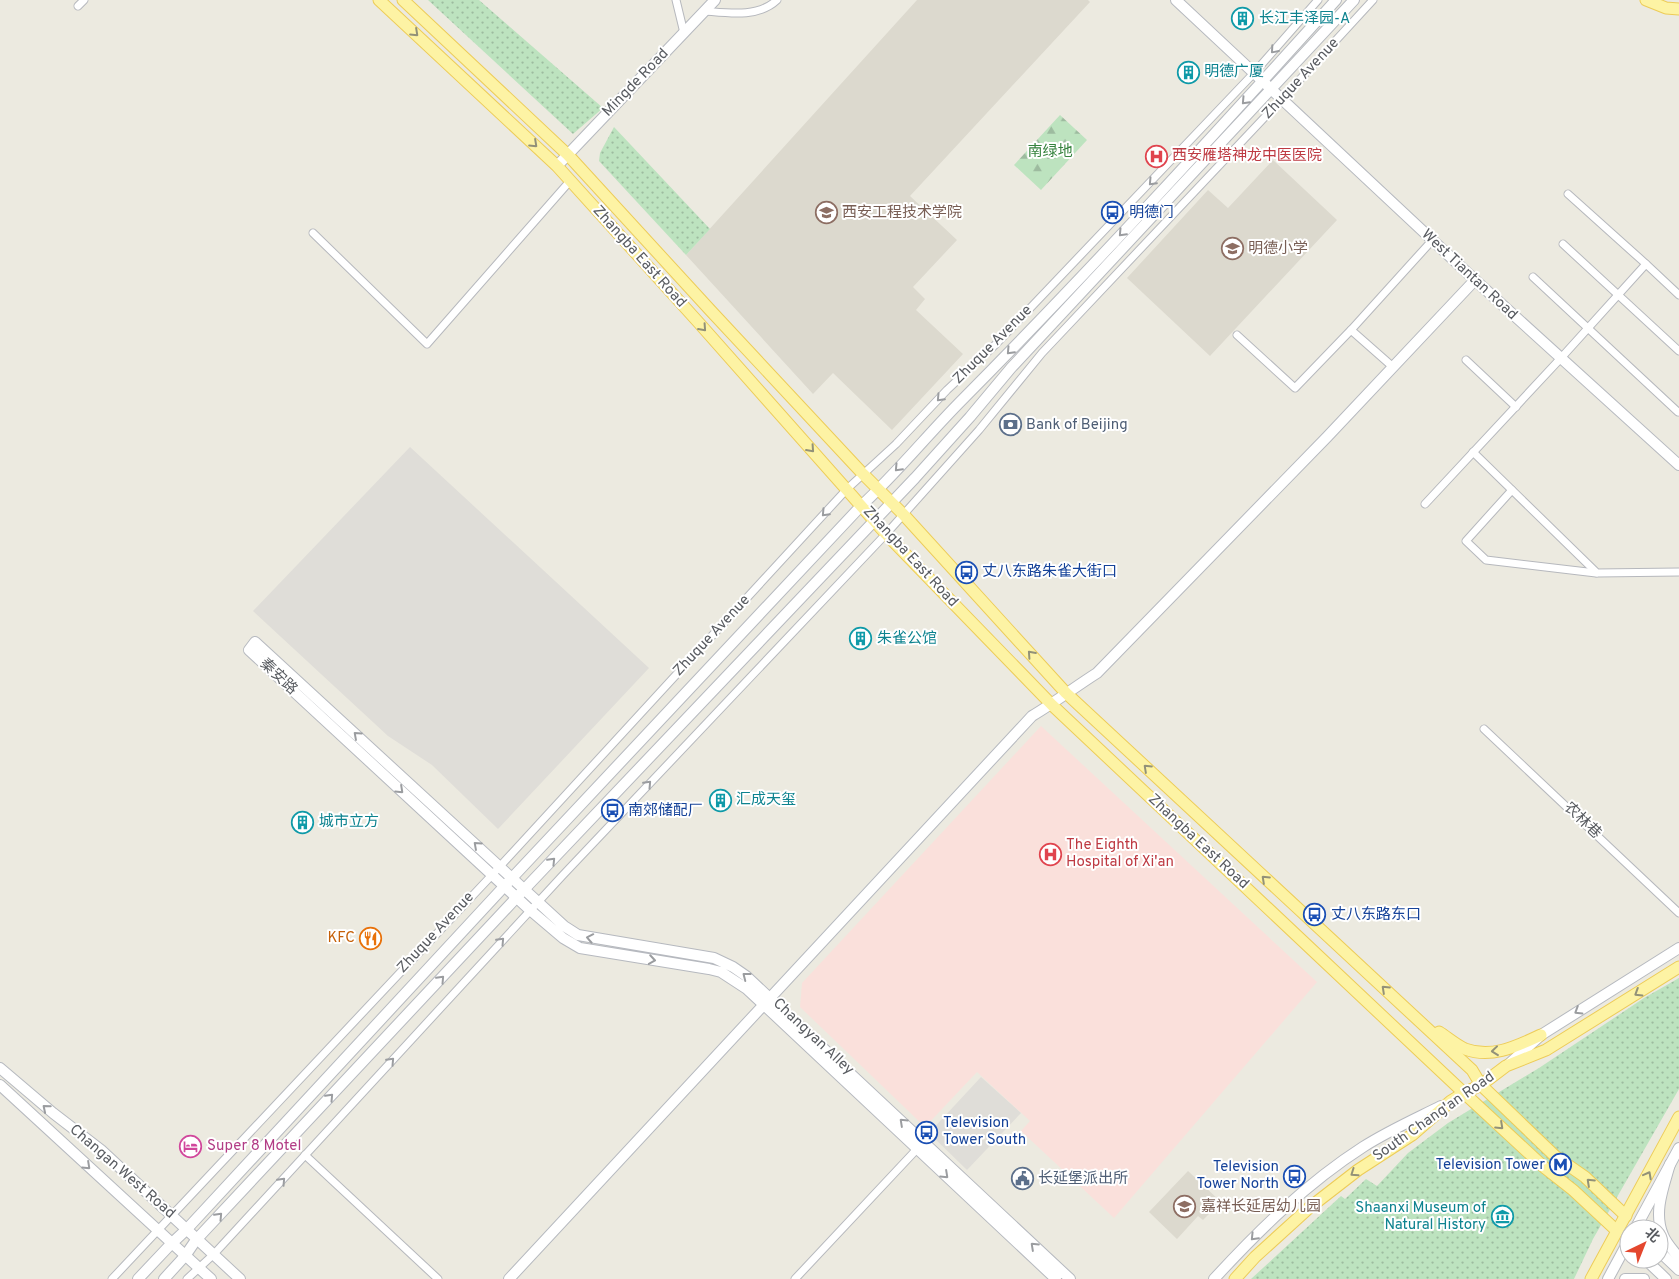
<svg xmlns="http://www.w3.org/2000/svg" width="1679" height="1279" font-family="Overpass,'Noto Sans SC',sans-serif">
	<defs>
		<pattern id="grass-dots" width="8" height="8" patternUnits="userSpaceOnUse" patternTransform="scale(1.25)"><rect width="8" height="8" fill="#bde3bf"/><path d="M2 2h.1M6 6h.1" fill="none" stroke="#9dbb9f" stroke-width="1.8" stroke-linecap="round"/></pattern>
		<pattern id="forest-firs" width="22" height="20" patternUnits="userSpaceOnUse" patternTransform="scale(1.25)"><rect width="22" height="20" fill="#bde3bf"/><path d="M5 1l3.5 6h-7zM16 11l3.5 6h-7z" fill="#9dbb9f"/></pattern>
	</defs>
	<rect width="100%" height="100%" fill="#eceae0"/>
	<g fill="#dfddd8">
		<path d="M410 447 649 668 498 829 432 765 388 736 253 611Z"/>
		<path d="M981 1077 1021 1113 967 1170 929 1133Z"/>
	</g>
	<g fill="#dcd9ce">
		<path d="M917 0H1088L1090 2 910 196 957 240 913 287 925 299 916 310 963 354 892 430 833 373 813 394 686 255Z"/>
		<path d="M1273 160 1337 220 1210 356 1127 278 1208 190 1228 208Z"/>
		<path d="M1188 1171 1221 1202 1203 1220 1198 1216 1177 1239 1149 1212Z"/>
	</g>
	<path fill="#fae0db" d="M1041 726 1317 982 1114 1218 1021 1131 1030 1121 977 1072 925 1127 800 1007 802 983Z"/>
	<g fill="url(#grass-dots)">
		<path d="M428 0H479L603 108 573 134Z"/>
		<path d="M614 127 710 229 686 255 599 161 600 153Z"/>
		<path d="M1679 978V1089L1593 1239 1574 1279H1251L1341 1196 1345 1199 1366 1179 1377 1186 1408 1153 1448 1123 1539 1068 1644 998Z"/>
	</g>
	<path fill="url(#forest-firs)" d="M1060 115 1087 140 1041 190 1014 165Z"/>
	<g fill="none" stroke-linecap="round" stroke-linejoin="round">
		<defs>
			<g id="street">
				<path d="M676 0 684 33"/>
				<path d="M78 6 84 0"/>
				<path d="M705 11C728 13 758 18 777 0"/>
				<path d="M1568 194 1646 264"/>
				<path d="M313 233 427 344 570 181"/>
				<path d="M1563 244 1679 351"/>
				<path d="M1533 277 1678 412"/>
				<path d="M1237 335 1295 388 1351 330"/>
				<path d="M1466 360 1516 407"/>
				<path d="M1393 367 1351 330 1428 245"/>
				<path d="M1473 452 1597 573 1679 572"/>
				<path d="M1512 490 1466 541 1486 560 1596 573"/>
				<path d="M1425 504 1561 358 1646 264 1679 295"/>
				<path d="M1484 729 1679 913"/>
				<path d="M305 1155 438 1279"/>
				<path d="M112 1279 492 875 847 489 896 444 947 390 996 344 1254 73 1318 0"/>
				<path d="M187 1279 214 1254 563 875 886 534 979 430 1042 353 1281 100 1373 0"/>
				<path d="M795 1279 917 1149"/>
			</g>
			<g id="secondary">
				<path d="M1176 0 1475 280 1679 465"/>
				<path d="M557 166 715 0"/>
				<path d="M1509 1064 1541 1035 1679 948"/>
				<path d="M0 1068 53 1113 101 1150 240 1279"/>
				<path d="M0 1085 211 1279"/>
				<path d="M1670 1164C1664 1186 1653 1212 1663 1235 1666 1243 1673 1250 1679 1258"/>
				<path d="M1635 1229 1679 1148"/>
				<path d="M1659 1251 1679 1270"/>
				<path d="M1645 1259 1666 1279"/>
				<path d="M138 1279 171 1244 186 1230 512 878 861 506C897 473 928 434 963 399 1091 270 1214 135 1336 0"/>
				<path d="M164 1279 185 1256 196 1240 517 897 915 478 970 417 1011 368 1354 0"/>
				<path d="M509 1279 1032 716C1054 703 1075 687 1097 673L1327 437 1475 280"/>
				<path d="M1056 1279 747 989 721 972 709 969 580 948 563 938 530 910 249 650 255 642 564 926 578 935 714 958 733 967 746 976 1070 1279"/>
				<path d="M1214 1279C1259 1230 1307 1183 1363 1147 1388 1131 1415 1119 1441 1106"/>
				<path d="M1608 1279 1629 1240"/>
				<path d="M1625 1279H1644"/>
			</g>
			<g id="primary">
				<path d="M379 0 557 166 699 323 886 534 1052 705 1464 1093 1545 1168 1573 1190 1617 1231"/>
				<path d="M403 0 568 155 711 311 863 474 903 514 1066 693 1472 1070 1481 1085 1555 1156 1585 1177 1626 1216"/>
				<path d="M1646 0 1666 8 1679 9"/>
				<path d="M1439 1032C1447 1037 1456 1045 1465 1049 1492 1059 1517 1046 1541 1035"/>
				<path d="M1235 1279 1255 1257 1309 1208 1358 1170 1412 1135 1451 1101 1464 1093 1481 1085 1506 1066 1546 1050 1679 967"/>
				<path d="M1591 1279 1679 1117"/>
			</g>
		</defs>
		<use href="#street" stroke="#b6b8bd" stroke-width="9"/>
		<use href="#secondary" stroke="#b6b9bf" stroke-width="12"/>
		<use href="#primary" stroke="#edcc58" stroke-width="13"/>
		<use href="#street" stroke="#fff" stroke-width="7"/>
		<use href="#secondary" stroke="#fff" stroke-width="10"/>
		<use href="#primary" stroke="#fdf3a4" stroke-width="11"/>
	</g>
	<defs><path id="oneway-chevron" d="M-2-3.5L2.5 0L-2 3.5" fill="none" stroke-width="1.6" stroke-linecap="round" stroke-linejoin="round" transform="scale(1.25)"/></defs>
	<g stroke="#929178">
		<use href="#oneway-chevron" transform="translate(415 33) rotate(43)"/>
		<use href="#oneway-chevron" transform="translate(534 144) rotate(43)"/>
		<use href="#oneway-chevron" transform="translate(703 328) rotate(48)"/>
		<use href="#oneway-chevron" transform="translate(811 449) rotate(48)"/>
		<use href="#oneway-chevron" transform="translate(1031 654) rotate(-132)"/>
		<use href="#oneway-chevron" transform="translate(1147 768) rotate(-137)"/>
		<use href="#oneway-chevron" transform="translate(1265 879) rotate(-137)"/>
		<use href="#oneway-chevron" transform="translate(1385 989) rotate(-137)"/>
		<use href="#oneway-chevron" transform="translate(1638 993) rotate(148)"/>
		<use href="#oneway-chevron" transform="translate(1495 1051) rotate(174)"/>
		<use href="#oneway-chevron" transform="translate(1500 1126) rotate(43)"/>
		<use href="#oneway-chevron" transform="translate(1354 1173) rotate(145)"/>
		<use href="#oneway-chevron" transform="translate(1648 1175) rotate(-62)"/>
		<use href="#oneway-chevron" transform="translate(1590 1182) rotate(-137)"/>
	</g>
	<g stroke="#9b9da0">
		<use href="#oneway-chevron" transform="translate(1274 50) rotate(131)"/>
		<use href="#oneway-chevron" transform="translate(1245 101) rotate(133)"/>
		<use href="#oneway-chevron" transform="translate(1152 182) rotate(133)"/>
		<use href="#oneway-chevron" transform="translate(1122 233) rotate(133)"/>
		<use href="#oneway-chevron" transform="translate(1010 351) rotate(133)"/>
		<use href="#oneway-chevron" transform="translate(940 398) rotate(133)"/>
		<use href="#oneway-chevron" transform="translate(898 468) rotate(133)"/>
		<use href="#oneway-chevron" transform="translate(825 513) rotate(133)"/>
		<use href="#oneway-chevron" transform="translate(357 735) rotate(-138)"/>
		<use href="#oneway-chevron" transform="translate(648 784) rotate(-47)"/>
		<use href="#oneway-chevron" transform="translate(400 790) rotate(43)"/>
		<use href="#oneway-chevron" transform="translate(477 845) rotate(-138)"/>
		<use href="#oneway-chevron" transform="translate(552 861) rotate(-46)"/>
		<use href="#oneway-chevron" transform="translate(590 938) rotate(-169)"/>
		<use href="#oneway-chevron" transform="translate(501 941) rotate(-47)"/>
		<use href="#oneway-chevron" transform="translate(652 960) rotate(9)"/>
		<use href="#oneway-chevron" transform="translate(746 976) rotate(-142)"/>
		<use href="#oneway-chevron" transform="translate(441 979) rotate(-47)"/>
		<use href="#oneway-chevron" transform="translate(1578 1011) rotate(148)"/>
		<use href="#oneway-chevron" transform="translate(391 1061) rotate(-47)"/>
		<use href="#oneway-chevron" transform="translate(330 1097) rotate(-47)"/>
		<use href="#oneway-chevron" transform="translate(46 1108) rotate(-140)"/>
		<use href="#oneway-chevron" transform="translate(903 1122) rotate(-137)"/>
		<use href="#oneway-chevron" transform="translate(87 1166) rotate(43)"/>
		<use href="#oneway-chevron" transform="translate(945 1175) rotate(43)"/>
		<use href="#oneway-chevron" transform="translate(282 1181) rotate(-47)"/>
		<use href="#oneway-chevron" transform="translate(219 1216) rotate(-47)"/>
		<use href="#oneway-chevron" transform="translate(1254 1237) rotate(134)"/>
		<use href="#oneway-chevron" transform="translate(1034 1246) rotate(-137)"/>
	</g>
	<defs>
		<symbol id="building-ring" viewBox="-11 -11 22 22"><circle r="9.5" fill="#fff" stroke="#0f9aa8" stroke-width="1.5"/><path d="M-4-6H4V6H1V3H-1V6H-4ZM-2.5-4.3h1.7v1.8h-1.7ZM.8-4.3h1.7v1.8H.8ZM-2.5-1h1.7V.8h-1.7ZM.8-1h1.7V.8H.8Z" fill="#0f9aa8"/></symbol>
		<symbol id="hospital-ring" viewBox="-11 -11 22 22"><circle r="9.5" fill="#fff" stroke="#e0444e" stroke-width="1.5"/><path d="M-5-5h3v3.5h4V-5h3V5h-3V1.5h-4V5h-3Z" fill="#e0444e"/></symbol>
		<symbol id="university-ring" viewBox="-11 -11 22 22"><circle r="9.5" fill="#fff" stroke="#8d6e63" stroke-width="1.5"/><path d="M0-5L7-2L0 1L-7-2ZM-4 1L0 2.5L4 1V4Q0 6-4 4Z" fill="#8d6e63"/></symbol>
		<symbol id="bus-ring" viewBox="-11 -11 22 22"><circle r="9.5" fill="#fff" stroke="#1a4fb4" stroke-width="1.5"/><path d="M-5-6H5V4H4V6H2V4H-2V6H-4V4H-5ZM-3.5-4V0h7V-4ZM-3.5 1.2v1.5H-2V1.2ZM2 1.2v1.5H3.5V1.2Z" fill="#1a4fb4"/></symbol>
		<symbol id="school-ring" viewBox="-11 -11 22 22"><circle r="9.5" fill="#fff" stroke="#8d6e63" stroke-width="1.5"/><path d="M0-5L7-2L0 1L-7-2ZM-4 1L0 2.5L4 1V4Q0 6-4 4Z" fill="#8d6e63"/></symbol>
		<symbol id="bank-ring" viewBox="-11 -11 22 22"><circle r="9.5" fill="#fff" stroke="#5c6f8a" stroke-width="1.5"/><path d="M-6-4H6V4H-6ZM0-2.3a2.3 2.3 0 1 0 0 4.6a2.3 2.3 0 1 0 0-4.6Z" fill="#5c6f8a"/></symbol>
		<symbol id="restaurant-ring" viewBox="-11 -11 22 22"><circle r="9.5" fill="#fff" stroke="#e8710a" stroke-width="1.5"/><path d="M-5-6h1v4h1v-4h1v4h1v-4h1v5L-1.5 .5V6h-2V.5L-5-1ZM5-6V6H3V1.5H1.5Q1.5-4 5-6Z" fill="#e8710a"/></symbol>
		<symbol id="hotel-ring" viewBox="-11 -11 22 22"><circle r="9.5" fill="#fff" stroke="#d1479c" stroke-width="1.5"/><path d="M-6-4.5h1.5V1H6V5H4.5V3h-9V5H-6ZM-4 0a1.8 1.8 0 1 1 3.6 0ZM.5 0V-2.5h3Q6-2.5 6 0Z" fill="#d1479c"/></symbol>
		<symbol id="metro-ring" viewBox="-11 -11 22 22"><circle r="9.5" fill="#fff" stroke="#1a4fb4" stroke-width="1.5"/><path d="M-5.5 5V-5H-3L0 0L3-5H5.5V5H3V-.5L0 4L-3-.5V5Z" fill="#1a4fb4"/></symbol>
		<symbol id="civic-ring" viewBox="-11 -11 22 22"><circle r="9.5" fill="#fff" stroke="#5c6f8a" stroke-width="1.5"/><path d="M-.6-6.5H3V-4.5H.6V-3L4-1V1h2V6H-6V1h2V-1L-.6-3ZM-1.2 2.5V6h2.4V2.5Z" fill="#5c6f8a"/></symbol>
		<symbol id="museum-ring" viewBox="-11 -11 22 22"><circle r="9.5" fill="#fff" stroke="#0f9aa8" stroke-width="1.5"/><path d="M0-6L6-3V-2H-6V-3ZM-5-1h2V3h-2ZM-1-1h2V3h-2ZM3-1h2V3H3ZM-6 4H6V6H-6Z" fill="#0f9aa8"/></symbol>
	</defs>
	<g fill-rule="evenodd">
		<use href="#building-ring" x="1230" y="6" width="25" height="25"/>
		<use href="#building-ring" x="1176" y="60" width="25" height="25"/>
		<use href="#hospital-ring" x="1144" y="144" width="25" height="25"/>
		<use href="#university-ring" x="814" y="200" width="25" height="25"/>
		<use href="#bus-ring" x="1100" y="200" width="25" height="25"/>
		<use href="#school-ring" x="1220" y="236" width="25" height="25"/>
		<use href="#bank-ring" x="998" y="412" width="25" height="25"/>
		<use href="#bus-ring" x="954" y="560" width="25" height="25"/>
		<use href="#building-ring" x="848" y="626" width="25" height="25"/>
		<use href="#building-ring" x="708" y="788" width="25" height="25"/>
		<use href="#bus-ring" x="600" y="798" width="25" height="25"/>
		<use href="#building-ring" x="290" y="810" width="25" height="25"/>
		<use href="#hospital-ring" x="1038" y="842" width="25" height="25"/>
		<use href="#bus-ring" x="1302" y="902" width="25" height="25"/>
		<use href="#restaurant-ring" x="358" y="926" width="25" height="25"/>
		<use href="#bus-ring" x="914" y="1120" width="25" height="25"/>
		<use href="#hotel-ring" x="178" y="1134" width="25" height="25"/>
		<use href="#metro-ring" x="1548" y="1152" width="25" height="25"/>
		<use href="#bus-ring" x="1282" y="1164" width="25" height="25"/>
		<use href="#civic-ring" x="1010" y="1166" width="25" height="25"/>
		<use href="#school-ring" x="1172" y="1194" width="25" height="25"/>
		<use href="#museum-ring" x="1490" y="1204" width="25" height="25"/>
	</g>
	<g text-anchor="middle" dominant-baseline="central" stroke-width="4" stroke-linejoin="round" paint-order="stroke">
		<g font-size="15" fill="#0d838f" stroke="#fff" text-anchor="start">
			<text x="1259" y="19">长江丰泽园-A</text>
			<text x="1204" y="72">明德广厦</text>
			<text x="877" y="639">朱雀公馆</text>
			<text x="736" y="800">汇成天玺</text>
			<text x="319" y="822">城市立方</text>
			<text x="1486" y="1208" text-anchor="end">Shaanxi Museum of<tspan x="1486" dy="17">Natural History</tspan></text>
		</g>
		<g font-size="15" fill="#595c61" stroke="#fff">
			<text transform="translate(1301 79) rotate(-47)">Zhuque Avenue</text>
			<text transform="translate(636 83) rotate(-46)">Mingde Road</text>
			<text transform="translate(639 257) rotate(48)">Zhangba East Road</text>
			<text transform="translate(1469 275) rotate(43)">West Tiantan Road</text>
			<text transform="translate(993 345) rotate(-45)">Zhuque Avenue</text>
			<text transform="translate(910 557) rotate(47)">Zhangba East Road</text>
			<text transform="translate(712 636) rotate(-47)">Zhuque Avenue</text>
			<text transform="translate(278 677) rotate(43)">秦安路</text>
			<text transform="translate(1582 821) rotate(44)">农林巷</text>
			<text transform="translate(1198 842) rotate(43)">Zhangba East Road</text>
			<text transform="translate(436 933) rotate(-47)">Zhuque Avenue</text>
			<text transform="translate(813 1037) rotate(43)">Changyan Alley</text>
			<text transform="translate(1434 1117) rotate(-35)">South Chang'an Road</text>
			<text transform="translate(122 1172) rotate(41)">Changan West Road</text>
		</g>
		<g font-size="15" fill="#36833e" stroke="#fff">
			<text x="1050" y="152">南绿地</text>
		</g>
		<g font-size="15" fill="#be3a42" stroke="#fff" text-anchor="start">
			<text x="1172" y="156">西安雁塔神龙中医医院</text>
			<text x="1066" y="845">The Eighth<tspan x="1066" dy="17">Hospital of Xi'an</tspan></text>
		</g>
		<g font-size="15" fill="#785e54" stroke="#fff" text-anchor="start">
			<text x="842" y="213">西安工程技术学院</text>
			<text x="1248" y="249">明德小学</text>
			<text x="1201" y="1207">嘉祥长延居幼儿园</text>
		</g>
		<g font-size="15" fill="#164399" stroke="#fff" text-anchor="start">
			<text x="1129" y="213">明德门</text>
			<text x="982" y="572">丈八东路朱雀大街口</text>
			<text x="628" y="811">南郊储配厂</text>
			<text x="1331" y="915">丈八东路东口</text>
			<text x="943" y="1123">Television<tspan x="943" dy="17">Tower South</tspan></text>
			<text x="1545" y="1165" text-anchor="end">Television Tower</text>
			<text x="1279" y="1167" text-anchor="end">Television<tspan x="1279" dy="17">Tower North</tspan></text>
		</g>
		<g font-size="15" fill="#4e5e75" stroke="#fff" text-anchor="start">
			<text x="1026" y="425">Bank of Beijing</text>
			<text x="1038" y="1179">长延堡派出所</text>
		</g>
		<g font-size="15" fill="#c56008" stroke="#fff" text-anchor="end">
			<text x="355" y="938">KFC</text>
		</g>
		<g font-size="15" fill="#b23c85" stroke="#fff" text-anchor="start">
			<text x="207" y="1146">Super 8 Motel</text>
		</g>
	</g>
	<g transform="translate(1644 1244) rotate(43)"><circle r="24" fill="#ffffff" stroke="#bdbec0"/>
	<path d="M0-4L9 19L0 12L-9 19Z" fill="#e4472e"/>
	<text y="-8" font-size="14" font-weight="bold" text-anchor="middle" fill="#595c61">北</text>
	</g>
</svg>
